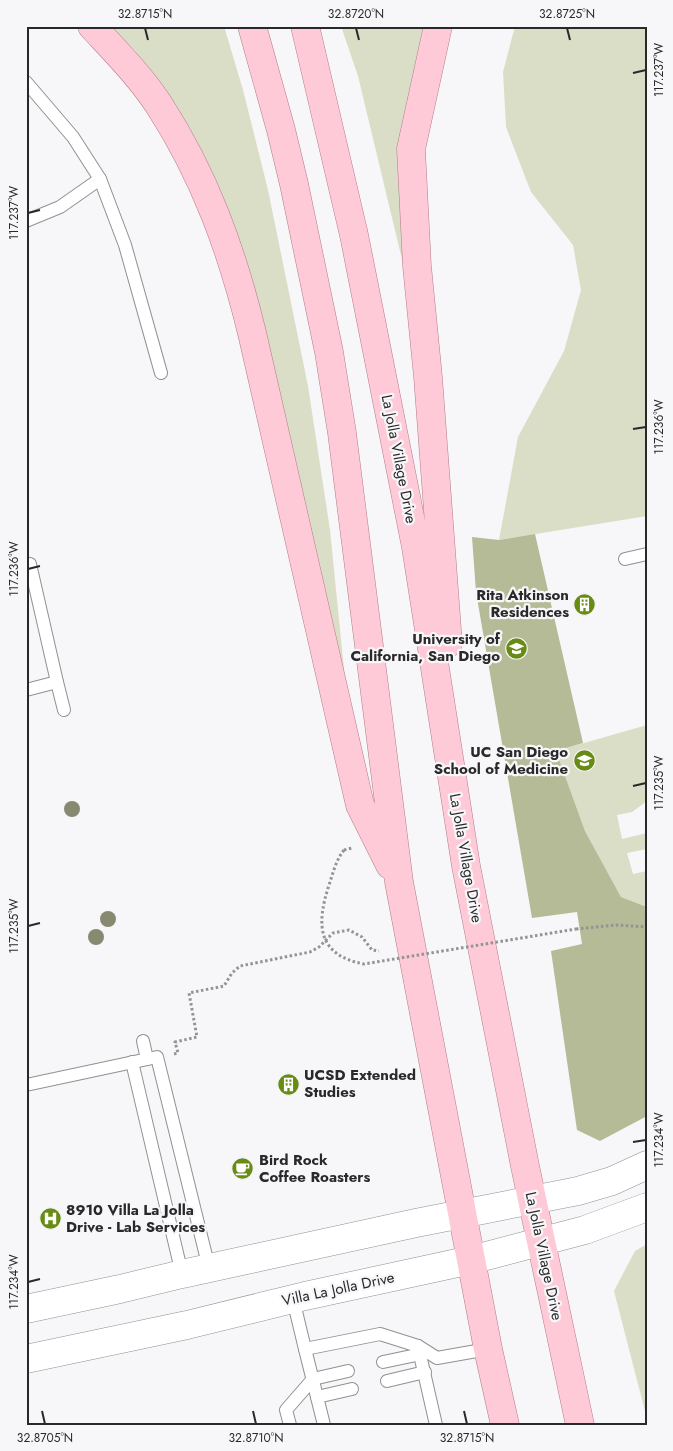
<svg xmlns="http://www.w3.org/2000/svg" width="673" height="1451" font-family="Jost,sans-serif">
	<rect width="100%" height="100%" fill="#f7f6f9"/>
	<g fill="#dadec6">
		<path d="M110 26H224L243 90 268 190 308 386 330 530 346 689 188 133 135 51Z"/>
		<path d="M341 26H435L424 65 423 347 358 76Z"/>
		<path d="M515 26H647V516L499 540 518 437 564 351 581 290 573 245 531 192 506 127 503 72Z"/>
		<path d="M647 725V801L632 812 617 815 622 839 647 833V849L627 853 633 874 647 871V907L621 897 585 831 556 751Z"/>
		<path d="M647 1244V1419L614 1291 635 1251Z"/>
	</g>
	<path fill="#b5bb96" d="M535 534 583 743 556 751 585 831 621 897 647 907V1116L600 1141 577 1130 551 951 582 944 577 912 532 918 476 592 472 537 499 540Z"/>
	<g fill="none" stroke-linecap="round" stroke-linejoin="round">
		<defs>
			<g id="service">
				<path d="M26 82 73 137 100 179 125 245 161 373"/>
				<path d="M26 221 60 207 100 179"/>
				<path d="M625 559 647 554"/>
				<path d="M57 682 64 710"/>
				<path d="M26 690 57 682 30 564"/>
				<path d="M143 1041 147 1059"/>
				<path d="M132 1062 182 1274"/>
				<path d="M26 1085 157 1057 209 1268"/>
				<path d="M293 1299 305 1349 380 1334 418 1346 437 1358 488 1349"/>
				<path d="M418 1346 436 1425"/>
				<path d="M305 1349 324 1425"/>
				<path d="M383 1362 421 1354"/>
				<path d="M387 1381 425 1372"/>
				<path d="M317 1397 352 1389"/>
				<path d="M290 1425 286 1410 313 1379 348 1371"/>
			</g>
			<g id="secondary">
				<path d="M26 1309 120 1289 182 1274 416 1223 578 1191 612 1181 647 1165"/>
				<path d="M26 1359 187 1325 305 1296 471 1260 585 1230 647 1207"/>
			</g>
			<g id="primary">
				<path d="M92 26C115 51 140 76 159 105 205 176 232 251 252 333L360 805 390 865"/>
				<path d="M252 26 281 130 294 184 329 352 342 433 399 882 488 1349 505 1425"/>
				<path d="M305 26 354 235 416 547 466 866 525 1166 580 1425"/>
				<path d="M438 26 411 149 417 266 428 377 448 643"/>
			</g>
		</defs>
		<use href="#service" stroke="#919092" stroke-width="14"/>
		<use href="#secondary" stroke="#919092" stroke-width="29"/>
		<use href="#primary" stroke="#b47b8a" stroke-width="29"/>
		<g stroke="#949395" stroke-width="3" stroke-dasharray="2.5 2.5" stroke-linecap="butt">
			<path d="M344 850 352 848"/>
			<path d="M576 929 616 925 647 927"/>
			<path d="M174 1054 178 1053 175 1042 197 1037 189 993 224 986 232 973 240 966 310 952 319 947 333 933 349 930 362 937 372 950 379 951"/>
		</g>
		<use href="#service" stroke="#fff" stroke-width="12"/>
		<use href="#secondary" stroke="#fff" stroke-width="28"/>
		<use href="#primary" stroke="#fecad7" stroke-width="28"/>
		<path stroke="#949395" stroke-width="3" stroke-dasharray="2.5 2.5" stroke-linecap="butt" d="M344 850C336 860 333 873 329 885 316 925 317 955 364 964L576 929"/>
	</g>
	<g fill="#878971">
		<circle cx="72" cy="809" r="8"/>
		<circle cx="108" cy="919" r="8"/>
		<circle cx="96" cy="937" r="8"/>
	</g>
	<path fill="none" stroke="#2a292a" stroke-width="2" d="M145 28 148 40M356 28 359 40M567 28 570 40M633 73 646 70M28 213 40 210M633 429 646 427M28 569 40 566M633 786 646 783M28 926 40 923M633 1142 646 1140M28 1282 40 1279M42 1411 45 1424M253 1411 256 1424M464 1411 467 1424"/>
	<defs>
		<symbol id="building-disc" viewBox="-11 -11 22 22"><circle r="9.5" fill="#678c14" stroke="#f7f6f9"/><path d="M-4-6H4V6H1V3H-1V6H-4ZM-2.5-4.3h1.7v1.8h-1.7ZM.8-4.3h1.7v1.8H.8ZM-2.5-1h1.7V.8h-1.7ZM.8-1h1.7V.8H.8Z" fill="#fff"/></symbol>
		<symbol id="university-disc" viewBox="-11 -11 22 22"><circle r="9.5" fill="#678c14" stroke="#f7f6f9"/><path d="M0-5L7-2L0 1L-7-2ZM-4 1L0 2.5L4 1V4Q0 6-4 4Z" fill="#fff"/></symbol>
		<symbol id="cafe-disc" viewBox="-11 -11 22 22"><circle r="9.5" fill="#678c14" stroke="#f7f6f9"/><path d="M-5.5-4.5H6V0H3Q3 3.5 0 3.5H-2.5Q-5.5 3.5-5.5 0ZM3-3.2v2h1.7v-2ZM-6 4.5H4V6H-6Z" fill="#fff"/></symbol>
		<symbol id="hospital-disc" viewBox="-11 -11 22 22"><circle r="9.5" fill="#678c14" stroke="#f7f6f9"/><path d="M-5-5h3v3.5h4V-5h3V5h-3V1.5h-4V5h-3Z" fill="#fff"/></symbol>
	</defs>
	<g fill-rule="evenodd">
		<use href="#building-disc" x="572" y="592" width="25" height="25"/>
		<use href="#university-disc" x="504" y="636" width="25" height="25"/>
		<use href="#university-disc" x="572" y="748" width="25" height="25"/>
		<use href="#building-disc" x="276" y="1072" width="25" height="25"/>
		<use href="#cafe-disc" x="230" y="1156" width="25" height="25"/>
		<use href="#hospital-disc" x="38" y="1206" width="25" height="25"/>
	</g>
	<g text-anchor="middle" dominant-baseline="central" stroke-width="4.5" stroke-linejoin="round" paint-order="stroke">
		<g font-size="15" fill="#2a292a" stroke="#f7f6f9">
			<text transform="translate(399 459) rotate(79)">La Jolla Village Drive</text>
			<text transform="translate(466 858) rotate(80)">La Jolla Village Drive</text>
			<text transform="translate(544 1256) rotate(78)">La Jolla Village Drive</text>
			<text transform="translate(338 1289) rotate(-12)">Villa La Jolla Drive</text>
		</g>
		<g font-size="15" font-weight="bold" fill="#2a292a" stroke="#f7f6f9" text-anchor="end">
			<text x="569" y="595">Rita Atkinson<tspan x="569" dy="17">Residences</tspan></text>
			<text x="500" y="639">University of<tspan x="500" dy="17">California, San Diego</tspan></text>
			<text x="568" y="752">UC San Diego<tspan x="568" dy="17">School of Medicine</tspan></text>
			<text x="304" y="1075" text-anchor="start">UCSD Extended<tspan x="304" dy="17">Studies</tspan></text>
			<text x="259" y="1160" text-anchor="start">Bird Rock<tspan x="259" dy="17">Coffee Roasters</tspan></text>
			<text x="66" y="1210" text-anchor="start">8910 Villa La Jolla<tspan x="66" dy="17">Drive - Lab Services</tspan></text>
		</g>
	</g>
	<rect width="673" height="1451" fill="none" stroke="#f7f6f9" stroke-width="55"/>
	<rect x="28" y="28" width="618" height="1396" fill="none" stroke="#2a292a" stroke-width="2"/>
	<g font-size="12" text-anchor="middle" fill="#2a292a">
		<text x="145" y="18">32.8715°N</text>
		<text x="356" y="18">32.8720°N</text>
		<text x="567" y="18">32.8725°N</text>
		<text transform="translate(659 70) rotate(-90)" y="4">117.237°W</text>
		<text transform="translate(14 213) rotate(-90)" y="4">117.237°W</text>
		<text transform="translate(659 427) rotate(-90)" y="4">117.236°W</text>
		<text transform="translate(14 569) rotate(-90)" y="4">117.236°W</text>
		<text transform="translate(659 783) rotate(-90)" y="4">117.235°W</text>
		<text transform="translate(14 926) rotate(-90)" y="4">117.235°W</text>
		<text transform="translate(659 1140) rotate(-90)" y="4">117.234°W</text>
		<text transform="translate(14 1282) rotate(-90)" y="4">117.234°W</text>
		<text x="45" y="1442">32.8705°N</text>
		<text x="256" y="1442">32.8710°N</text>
		<text x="467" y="1442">32.8715°N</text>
	</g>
</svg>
